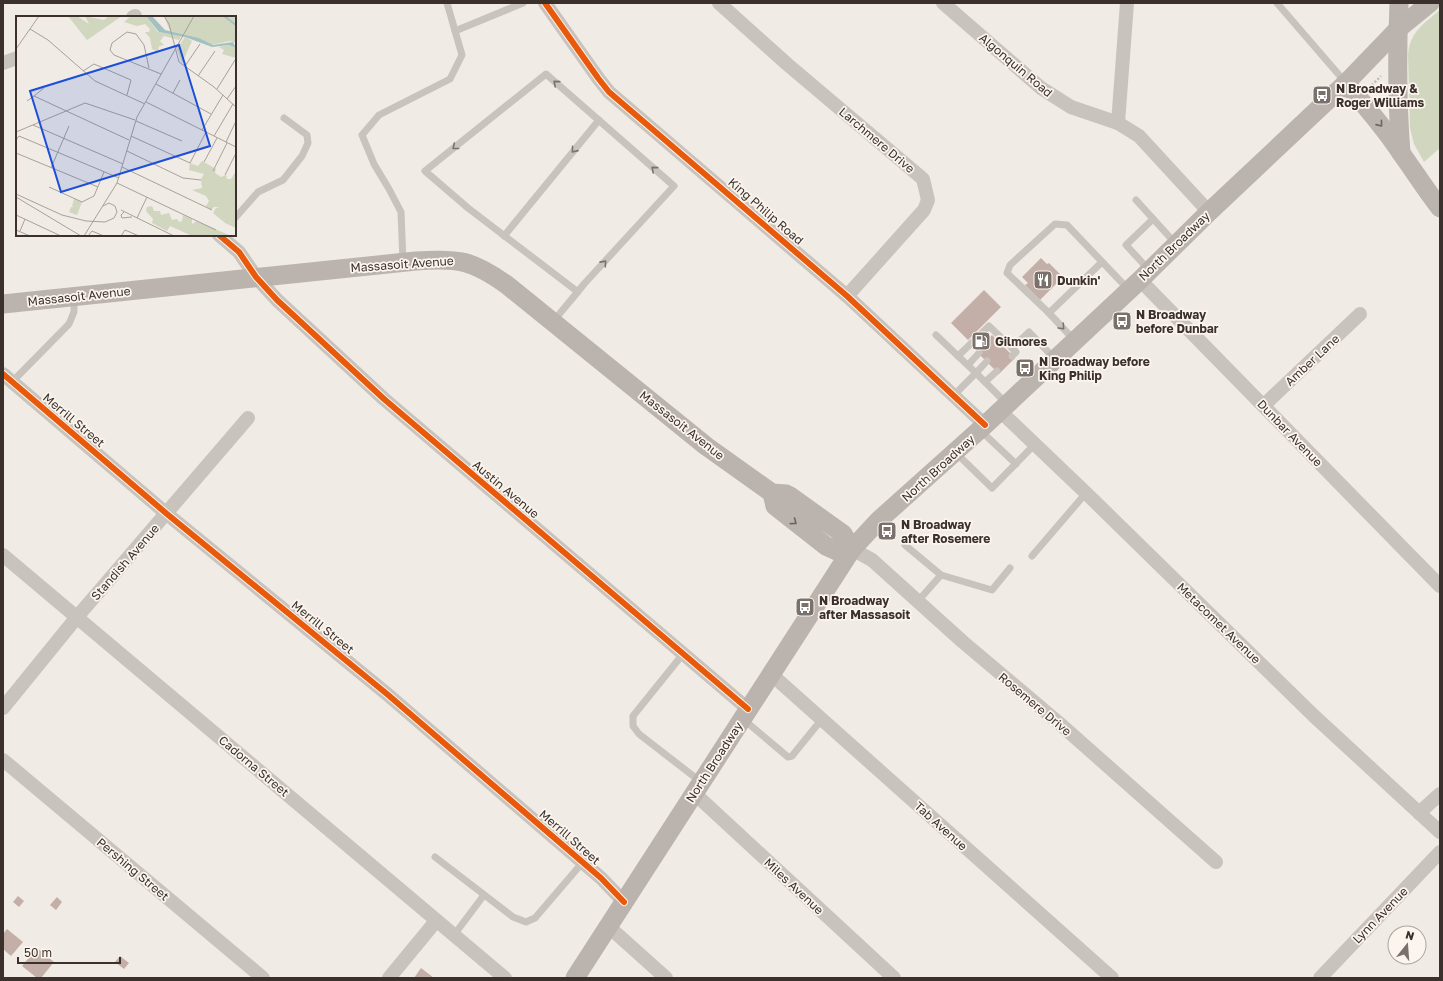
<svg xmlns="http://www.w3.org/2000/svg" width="1443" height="981" font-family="'Golos Text',sans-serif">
	<rect width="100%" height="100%" fill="#f0ebe5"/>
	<path fill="#d1d6bf" d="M1440 10V148L1424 162 1414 144 1410 128 1408 55C1410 32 1423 24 1440 10Z"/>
	<g fill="#c3afa7">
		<path d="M1041 258 1047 264 1049 263 1063 277 1040 300 1025 285 1028 283 1022 277Z"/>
		<path d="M984 290 1001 307 968 340 951 323Z"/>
		<path d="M992 335 1015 358 999 374 976 351Z"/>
		<path d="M18 896 24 901 19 907 13 902Z"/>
		<path d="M57 897 62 902 56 910 50 905Z"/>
		<path d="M7 929 23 942 11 956 3 949V934Z"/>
		<path d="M37 948 54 962 41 978H37L22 966Z"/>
		<path d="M120 956 129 963 124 969 115 962Z"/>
		<path d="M421 968 434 978H414Z"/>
	</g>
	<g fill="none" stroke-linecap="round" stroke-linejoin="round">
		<path stroke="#c2bbb6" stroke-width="2.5" stroke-dasharray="2 2" stroke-linecap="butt" d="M1369 88 1381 76"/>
		<g stroke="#c9c3be" stroke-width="7">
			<path d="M1277 3 1346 83"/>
			<path d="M455 31 523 3"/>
			<path d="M1136 200 1176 244"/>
			<path d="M235 218 258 192 283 180 302 156 308 143 307 135 284 118"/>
			<path d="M504 236 599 120"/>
			<path d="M403 262 401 212 389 189 374 164 362 135 379 115 450 79 462 55 447 3"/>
			<path d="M1149 270 1126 245 1153 219"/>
			<path d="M1049 313 1102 262"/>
			<path d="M553 322C563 309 574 297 584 284L674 186 546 74 425 171 468 208 578 292"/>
			<path d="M936 335 958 356"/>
			<path d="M1075 341 1049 313 1007 273 1010 265 1055 224 1067 225 1128 289"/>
			<path d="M1012 348 1016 352 1012 356"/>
			<path d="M987 361 976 373 958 356 989 326 1012 348 1029 332 1055 359"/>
			<path d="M968 365 979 353"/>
			<path d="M12 382 69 324 74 312V297"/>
			<path d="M985 382 997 371"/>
			<path d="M953 396 976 373 1007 404"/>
			<path d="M980 430 1016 464"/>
			<path d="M955 452 992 488 1035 444"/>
			<path d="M905 545 941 575"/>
			<path d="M1032 556 1086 493"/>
			<path d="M918 601 941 575 992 590 1010 568"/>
			<path d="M683 654 633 716V726L639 734 701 782"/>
			<path d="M743 719 788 757 792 756 822 719"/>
			<path d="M435 857 513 917 526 922 535 918 583 862"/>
			<path d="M454 935 484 895"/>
		</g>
		<g stroke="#c9c3be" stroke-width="14">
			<path d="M545 3 598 78 609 92 847 296 985 425"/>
			<path d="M719 3 787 64 923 179 928 200 924 210 847 296"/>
			<path d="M943 3 1041 88 1071 107 1118 123 1139 136 1209 212"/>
			<path d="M133 17 135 16"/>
			<path d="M3 63 17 58"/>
			<path d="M1118 123 1127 3"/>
			<path d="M219 235 239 252 256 277 277 300 384 399 748 709"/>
			<path d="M1140 280 1440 586"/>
			<path d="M3 374 167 514 387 694 601 878 624 902"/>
			<path d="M1264 405 1360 314"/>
			<path d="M1000 411 1086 493 1314 716 1440 832"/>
			<path d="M852 549 872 560 963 642 1059 723 1216 862"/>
			<path d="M3 555 505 978"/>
			<path d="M771 674 1112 978"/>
			<path d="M3 708 77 617 248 418"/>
			<path d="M3 760 263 978"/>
			<path d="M694 793 894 978"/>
			<path d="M1419 813 1440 794"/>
			<path d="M608 926 666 978"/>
			<path d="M389 978 436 921"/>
			<path d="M1320 978 1440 852"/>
		</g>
		<g stroke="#bab3ae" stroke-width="19">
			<path d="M1399 3C1397 53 1397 103 1401 153"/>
			<path d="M1346 83C1365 106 1385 128 1401 153 1414 171 1426 190 1440 208"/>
			<path d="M3 304 416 261C459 258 472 260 507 285L706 446 772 493 786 494 790 496 843 534 852 549 837 551 826 546 775 506 772 493"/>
			<path d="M575 978 852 549 879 520 985 425 1140 280 1209 212 1346 83 1398 29 1430 3"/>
		</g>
		<defs>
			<g id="cycleway">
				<path d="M545 3 598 78 609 92 847 296 985 425"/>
				<path d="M219 235 239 252 256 277 277 300 384 399 748 709"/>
				<path d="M3 374 167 514 387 694 601 878 624 902"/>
			</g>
		</defs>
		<use href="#cycleway" stroke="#fbf5ee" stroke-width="8"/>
		<use href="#cycleway" stroke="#e8590c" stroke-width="6"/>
	</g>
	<defs><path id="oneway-chevron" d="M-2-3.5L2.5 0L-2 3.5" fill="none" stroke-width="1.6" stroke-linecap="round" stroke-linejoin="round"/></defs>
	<g stroke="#7b726d">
		<use href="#oneway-chevron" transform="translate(556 83) rotate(-139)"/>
		<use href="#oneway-chevron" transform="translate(455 147) rotate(141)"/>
		<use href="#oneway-chevron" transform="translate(574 150) rotate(129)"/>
		<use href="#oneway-chevron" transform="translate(654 169) rotate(-139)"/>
		<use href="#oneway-chevron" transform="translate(604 263) rotate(-48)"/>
		<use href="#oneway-chevron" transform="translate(1062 327) rotate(47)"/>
	</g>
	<g stroke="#6e645f">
		<use href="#oneway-chevron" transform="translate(1380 124) rotate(51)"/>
		<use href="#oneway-chevron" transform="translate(794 522) rotate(37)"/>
	</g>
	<defs>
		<symbol id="bus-square" viewBox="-11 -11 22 22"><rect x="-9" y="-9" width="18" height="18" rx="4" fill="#7a716c" stroke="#fbf5ee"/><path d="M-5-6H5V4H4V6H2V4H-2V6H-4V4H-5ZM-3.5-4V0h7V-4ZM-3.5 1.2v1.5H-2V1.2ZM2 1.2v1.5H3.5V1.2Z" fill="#fff"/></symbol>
		<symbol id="restaurant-square" viewBox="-11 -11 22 22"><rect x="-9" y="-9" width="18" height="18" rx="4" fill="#7a716c" stroke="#fbf5ee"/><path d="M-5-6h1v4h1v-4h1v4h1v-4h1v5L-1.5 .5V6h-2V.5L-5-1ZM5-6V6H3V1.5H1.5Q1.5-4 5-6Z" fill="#fff"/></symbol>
		<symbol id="fuel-square" viewBox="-11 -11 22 22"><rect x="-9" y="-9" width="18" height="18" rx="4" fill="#7a716c" stroke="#fbf5ee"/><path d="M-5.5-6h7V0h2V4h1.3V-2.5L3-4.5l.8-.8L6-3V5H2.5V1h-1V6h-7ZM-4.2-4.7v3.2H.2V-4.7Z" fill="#fff"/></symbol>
	</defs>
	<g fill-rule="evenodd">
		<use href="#bus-square" x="1311" y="84" width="22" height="22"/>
		<use href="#restaurant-square" x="1032" y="269" width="22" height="22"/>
		<use href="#bus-square" x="1111" y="310" width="22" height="22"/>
		<use href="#fuel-square" x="970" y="330" width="22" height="22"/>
		<use href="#bus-square" x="1014" y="357" width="22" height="22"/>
		<use href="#bus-square" x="876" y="520" width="22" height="22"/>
		<use href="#bus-square" x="794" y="596" width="22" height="22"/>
	</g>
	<g text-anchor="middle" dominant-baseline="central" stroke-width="3.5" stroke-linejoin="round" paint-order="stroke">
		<g font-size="12" fill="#3b302b" stroke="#fbf5ee">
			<text transform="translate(1016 65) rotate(40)">Algonquin Road</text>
			<text transform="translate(877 140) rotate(40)">Larchmere Drive</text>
			<text transform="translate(766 211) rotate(41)">King Philip Road</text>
			<text transform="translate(1174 246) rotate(-44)">North Broadway</text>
			<text transform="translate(402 264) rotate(-4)">Massasoit Avenue</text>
			<text transform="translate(79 296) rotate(-6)">Massasoit Avenue</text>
			<text transform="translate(1312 360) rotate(-43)">Amber Lane</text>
			<text transform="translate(74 420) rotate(40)">Merrill Street</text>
			<text transform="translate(682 425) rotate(38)">Massasoit Avenue</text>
			<text transform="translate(1290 433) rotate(46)">Dunbar Avenue</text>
			<text transform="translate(938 468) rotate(-42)">North Broadway</text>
			<text transform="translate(506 489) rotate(40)">Austin Avenue</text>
			<text transform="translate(125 562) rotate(-49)">Standish Avenue</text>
			<text transform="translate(1219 623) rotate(44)">Metacomet Avenue</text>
			<text transform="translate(323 627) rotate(39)">Merrill Street</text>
			<text transform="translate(1035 704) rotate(40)">Rosemere Drive</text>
			<text transform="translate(714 762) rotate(-57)">North Broadway</text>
			<text transform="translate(254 766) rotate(40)">Cadorna Street</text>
			<text transform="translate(941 826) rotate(42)">Tab Avenue</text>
			<text transform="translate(570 837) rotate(41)">Merrill Street</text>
			<text transform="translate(133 869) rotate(40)">Pershing Street</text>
			<text transform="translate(794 886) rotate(43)">Miles Avenue</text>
			<text transform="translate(1380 915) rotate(-46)">Lynn Avenue</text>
		</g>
		<g font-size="12" font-weight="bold" fill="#3b302b" stroke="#fbf5ee" text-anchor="start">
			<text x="1336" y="88">N Broadway &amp;<tspan x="1336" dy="14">Roger Williams</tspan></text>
			<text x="1057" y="280">Dunkin'</text>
			<text x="1136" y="314">N Broadway<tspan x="1136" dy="14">before Dunbar</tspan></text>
			<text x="995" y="341">Gilmores</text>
			<text x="1039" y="361">N Broadway before<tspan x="1039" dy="14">King Philip</tspan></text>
			<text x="901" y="524">N Broadway<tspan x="901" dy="14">after Rosemere</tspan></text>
			<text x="819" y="600">N Broadway<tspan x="819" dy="14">after Massasoit</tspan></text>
		</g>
	</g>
	<g transform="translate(16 16)">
		<rect width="220" height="220" fill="#f0ebe5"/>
		<path d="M52 0H61L73 8 69 0 88 4 93 0H106L71 24ZM115 0H130L142 16 165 20 163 24 148 20 144 25 148 29 143 30 142 36 136 33 134 22 129 16H133L134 13 129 8 121 10 108 6ZM148 0H220V27L214 25 195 29 183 22 154 15ZM169 21 176 25 166 47 161 33ZM213 29 220 32V42L206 38 208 34 203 31ZM186 145 200 153 199 157 205 161 210 159 211 163H215L220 155V212L209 207 197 197 200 192 204 191H198L195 194 190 190 193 185 190 180 176 174 186 172 185 163 188 158 173 154 174 147 182 150ZM58 183 66 186 61 199 53 196 55 191H58L56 190ZM136 190 138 195H144L145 199 153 197 156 204 161 203 163 206 166 205 167 199 176 203V208L181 205 215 220H176L154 210 151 215 136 207 137 203 130 195 131 191Z" fill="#d1d6bf"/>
		<path d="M130 0H136L149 14 183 22 197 29 217 26 220 32 213 29 196 31 169 21 143 16Z" fill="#a1c2c1"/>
		<path fill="none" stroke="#a1c2c1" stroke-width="2" d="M208 0 220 9"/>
		<path fill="none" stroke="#a8a09b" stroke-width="1" d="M148 0 153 8 163 46 198 71 220 91M14 13 32 24 79 65 129 88M0 33 23 0M169 50 184 28M133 52 128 29 120 18 111 16 96 27 94 34 98 39 145 58M67 55 78 48 115 64 111 79M182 60 199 35M140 68 195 98M201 73 219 44M157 77 164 64M18 80 28 72M211 83 220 70M11 85 18 80 113 124M130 86 220 131M120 105 166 125M17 109 107 148M186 114 207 79M0 116 69 87 119 104M115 120 174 147 190 116M198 120 217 88M0 124 3 120 103 162M210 126 220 105M111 135 167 162 185 164M0 137 82 171M188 146 201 122M106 151 196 194M35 152 53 110M197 155 211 127M209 159 220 137M101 167 200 214M33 171 66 186 78 180 88 156M0 178 46 199 70 205 89 206 98 202 101 196 99 190 93 187 87 190M0 181 65 220M105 194 158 220M108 196 105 199 106 202 116 201M0 199 45 220M121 202 131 181M0 214 14 220M4 215 9 203M68 220 101 167 121 101 178 0M72 220 76 215 88 220M105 220 109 214 123 220"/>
		<path fill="#1d4ed8" fill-opacity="0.15" stroke="#1d4ed8" stroke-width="2" d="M163 29 194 130 45 176 14 75Z"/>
		<rect width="220" height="220" fill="none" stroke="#3b302b" stroke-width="2"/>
	</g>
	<rect width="1443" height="981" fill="none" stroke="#3b302b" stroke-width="8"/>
	<g transform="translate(1407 945) rotate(17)"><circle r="19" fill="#fbf5ee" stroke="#aea6a0"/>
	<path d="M0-3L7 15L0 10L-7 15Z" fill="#7a716c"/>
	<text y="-6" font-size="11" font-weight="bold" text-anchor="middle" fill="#3b302b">N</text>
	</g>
	<path d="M18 957v6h102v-6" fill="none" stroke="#3b302b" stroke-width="2"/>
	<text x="24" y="957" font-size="12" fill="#3b302b" stroke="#fbf5ee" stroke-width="3" paint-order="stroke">50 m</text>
</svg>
